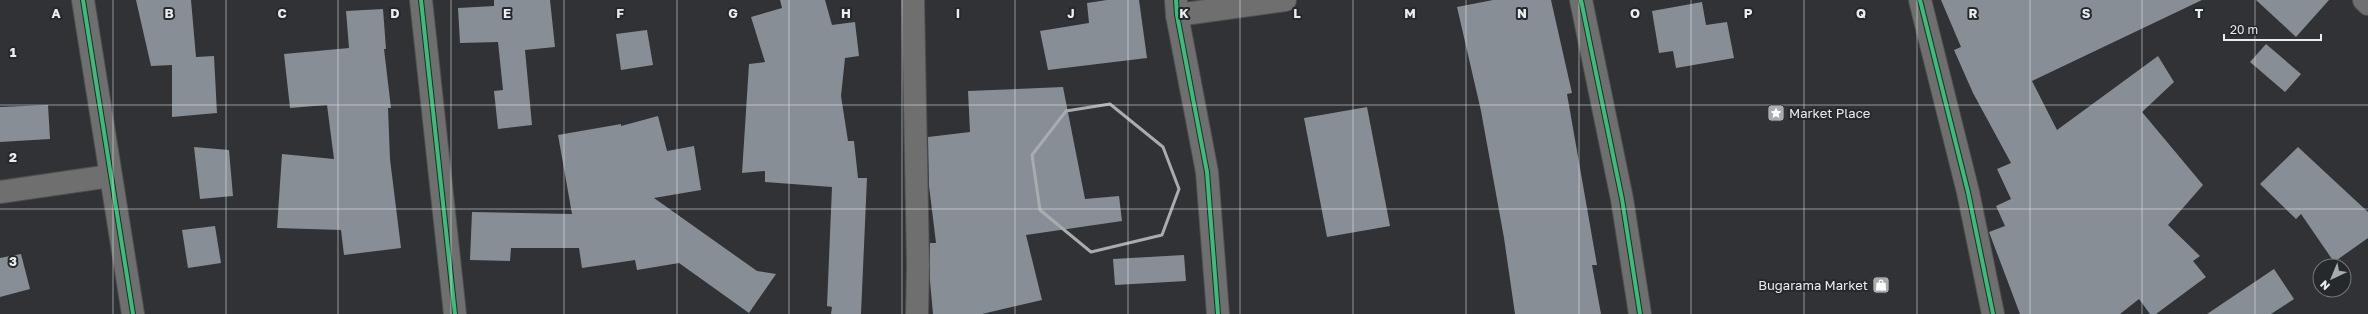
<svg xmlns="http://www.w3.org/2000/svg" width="2368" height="314" font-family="'Golos Text',sans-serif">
	<rect width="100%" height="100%" fill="#303235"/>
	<g fill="#878e95">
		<path d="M136 0H191L196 57 214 56 217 113 172 117V65L151 66Z"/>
		<path d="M494 0H550L555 47 525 50 532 125 498 129 494 91 503 90 498 42 460 43 458 8 494 6Z"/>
		<path d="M780 0H825L832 25 855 22 859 56 845 58 841 96 848 141H854L858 178H867L861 314H831L832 307 827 306 832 187 765 182V171L742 173 749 64 765 62 751 17 782 8Z"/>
		<path d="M1107 0H1139L1147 58 1048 70 1040 31 1089 23 1087 3Z"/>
		<path d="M1493 0H1551L1572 93 1567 94 1597 265H1592L1601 314H1515L1504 238 1481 111 1457 7Z"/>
		<path d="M1941 0H2202L2032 81 2057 130 2158 56 2174 82 2142 112 2203 185 2168 225 2200 256 2193 261 2206 277 2156 314H2150L2139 299 2120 314H2020L1989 232 2005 226 1996 206 2011 199 1997 169 2011 163 1973 93 1954 50 1961 47Z"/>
		<path d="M2256 0H2329L2296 37Z"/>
		<path d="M1702 2 1706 25 1727 22 1734 58 1676 68 1673 51 1659 53 1652 11Z"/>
		<path d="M383 9 386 49H384L391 108H388L390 159 401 248 344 255 341 230 277 228 282 154 334 159 327 105 290 108 284 54 349 48 346 11Z"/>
		<path d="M647 30 653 65 621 70 616 34Z"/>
		<path d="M2266 44 2301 74 2285 92 2250 62Z"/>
		<path d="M1063 87 1085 199 1119 196 1122 221 1026 235 1042 300 982 314H933L930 281V243H936L929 186 928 137 970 132 968 91Z"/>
		<path d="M48 105 50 139 0 142V107Z"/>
		<path d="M1367 107 1390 226 1327 237 1304 118Z"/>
		<path d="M658 116 667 151 694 146 701 190 654 198 757 271 776 274 749 313 679 263 637 270 635 260 582 268 579 248H511L510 261 470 260 472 212 572 214 558 135 621 124V126Z"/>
		<path d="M194 147 229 150 233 196 200 199Z"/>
		<path d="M2298 147 2368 212V238L2334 262 2301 214 2296 219 2260 184Z"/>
		<path d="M215 226 221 263 188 268 182 230Z"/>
		<path d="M21 254 30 289 0 297V258Z"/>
		<path d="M1184 255 1186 281 1115 285 1113 259Z"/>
		<path d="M2274 269 2294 299 2271 314H2207Z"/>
	</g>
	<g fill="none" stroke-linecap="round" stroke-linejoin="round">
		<defs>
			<g id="minor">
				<path d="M83 0 133 314"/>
				<path d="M421 0 455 314"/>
				<path d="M913 0 918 265 917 314"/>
				<path d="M1176 0 1177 15 1207 172 1218 314"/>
				<path d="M1581 0 1622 199 1640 314"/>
				<path d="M1920 0 1968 192 1993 314"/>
				<path d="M2364 0 2368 4"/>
				<path d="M1177 15 1285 0"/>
				<path d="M0 192 110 176"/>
			</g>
		</defs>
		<use href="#minor" stroke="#4f5052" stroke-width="24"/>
		<use href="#minor" stroke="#706f6f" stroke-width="22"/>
		<defs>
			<g id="cycleway">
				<path d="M83 0 133 314"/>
				<path d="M421 0 455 314"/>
				<path d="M1176 0 1177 15 1207 172 1218 314"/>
				<path d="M1581 0 1622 199 1640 314"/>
				<path d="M1920 0 1968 192 1993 314"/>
			</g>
		</defs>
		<use href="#cycleway" stroke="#25292c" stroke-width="6"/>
		<use href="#cycleway" stroke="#3abd76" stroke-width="4"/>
	</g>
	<path fill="none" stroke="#a9acae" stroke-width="3" stroke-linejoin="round" d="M1110 104 1163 147 1179 189 1162 235 1091 252 1040 210 1032 155 1066 111Z"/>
	<path fill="none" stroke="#eaedef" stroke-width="1" stroke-opacity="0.55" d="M113 0V314M226 0V314M338 0V314M451 0V314M564 0V314M677 0V314M789 0V314M902 0V314M1015 0V314M1128 0V314M1240 0V314M1353 0V314M1466 0V314M1579 0V314M1691 0V314M1804 0V314M1917 0V314M2030 0V314M2142 0V314M2255 0V314M0 105H2368M0 209H2368"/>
	<defs>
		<symbol id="sight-square" viewBox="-11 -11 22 22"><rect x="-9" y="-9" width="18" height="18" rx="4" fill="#a9acae" stroke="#25292c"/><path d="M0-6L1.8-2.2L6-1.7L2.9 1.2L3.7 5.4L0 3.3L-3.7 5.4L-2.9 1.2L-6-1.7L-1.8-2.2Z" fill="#fff"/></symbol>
		<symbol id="shop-square" viewBox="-11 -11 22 22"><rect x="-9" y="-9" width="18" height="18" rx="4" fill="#a9acae" stroke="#25292c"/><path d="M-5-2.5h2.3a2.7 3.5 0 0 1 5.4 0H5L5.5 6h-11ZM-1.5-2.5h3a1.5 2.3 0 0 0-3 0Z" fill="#fff"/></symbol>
	</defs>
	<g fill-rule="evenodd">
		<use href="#sight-square" x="1766" y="103" width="20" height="20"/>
		<use href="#shop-square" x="1871" y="275" width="20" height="20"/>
	</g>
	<g text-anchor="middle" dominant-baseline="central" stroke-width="4" stroke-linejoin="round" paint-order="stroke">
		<g font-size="13" fill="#eaedef" stroke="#25292c" text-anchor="start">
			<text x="1789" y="113">Market Place</text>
			<text x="1868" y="285" text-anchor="end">Bugarama Market</text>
		</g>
	</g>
	<g font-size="13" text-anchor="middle" font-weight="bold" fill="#eaedef" stroke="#25292c" stroke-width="4" stroke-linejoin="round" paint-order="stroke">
		<text x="56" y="18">A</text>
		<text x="169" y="18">B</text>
		<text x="282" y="18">C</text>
		<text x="395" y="18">D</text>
		<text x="507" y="18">E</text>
		<text x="620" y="18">F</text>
		<text x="733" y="18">G</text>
		<text x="846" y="18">H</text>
		<text x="958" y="18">I</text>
		<text x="1071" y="18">J</text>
		<text x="1184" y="18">K</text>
		<text x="1297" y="18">L</text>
		<text x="1410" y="18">M</text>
		<text x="1522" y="18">N</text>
		<text x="1635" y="18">O</text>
		<text x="1748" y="18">P</text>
		<text x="1861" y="18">Q</text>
		<text x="1973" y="18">R</text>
		<text x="2086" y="18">S</text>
		<text x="2199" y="18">T</text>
		<text x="13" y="57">1</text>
		<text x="13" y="162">2</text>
		<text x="13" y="266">3</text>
	</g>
	<g transform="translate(2332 278) rotate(224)"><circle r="19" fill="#25292c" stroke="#74777a"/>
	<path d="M0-3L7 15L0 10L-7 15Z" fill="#a9acae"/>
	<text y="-6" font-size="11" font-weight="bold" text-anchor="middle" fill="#eaedef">N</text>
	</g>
	<path d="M2224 34v6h97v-6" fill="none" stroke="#eaedef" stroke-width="2"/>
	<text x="2230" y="34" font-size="12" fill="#eaedef" stroke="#25292c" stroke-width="3" paint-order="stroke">20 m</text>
</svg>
